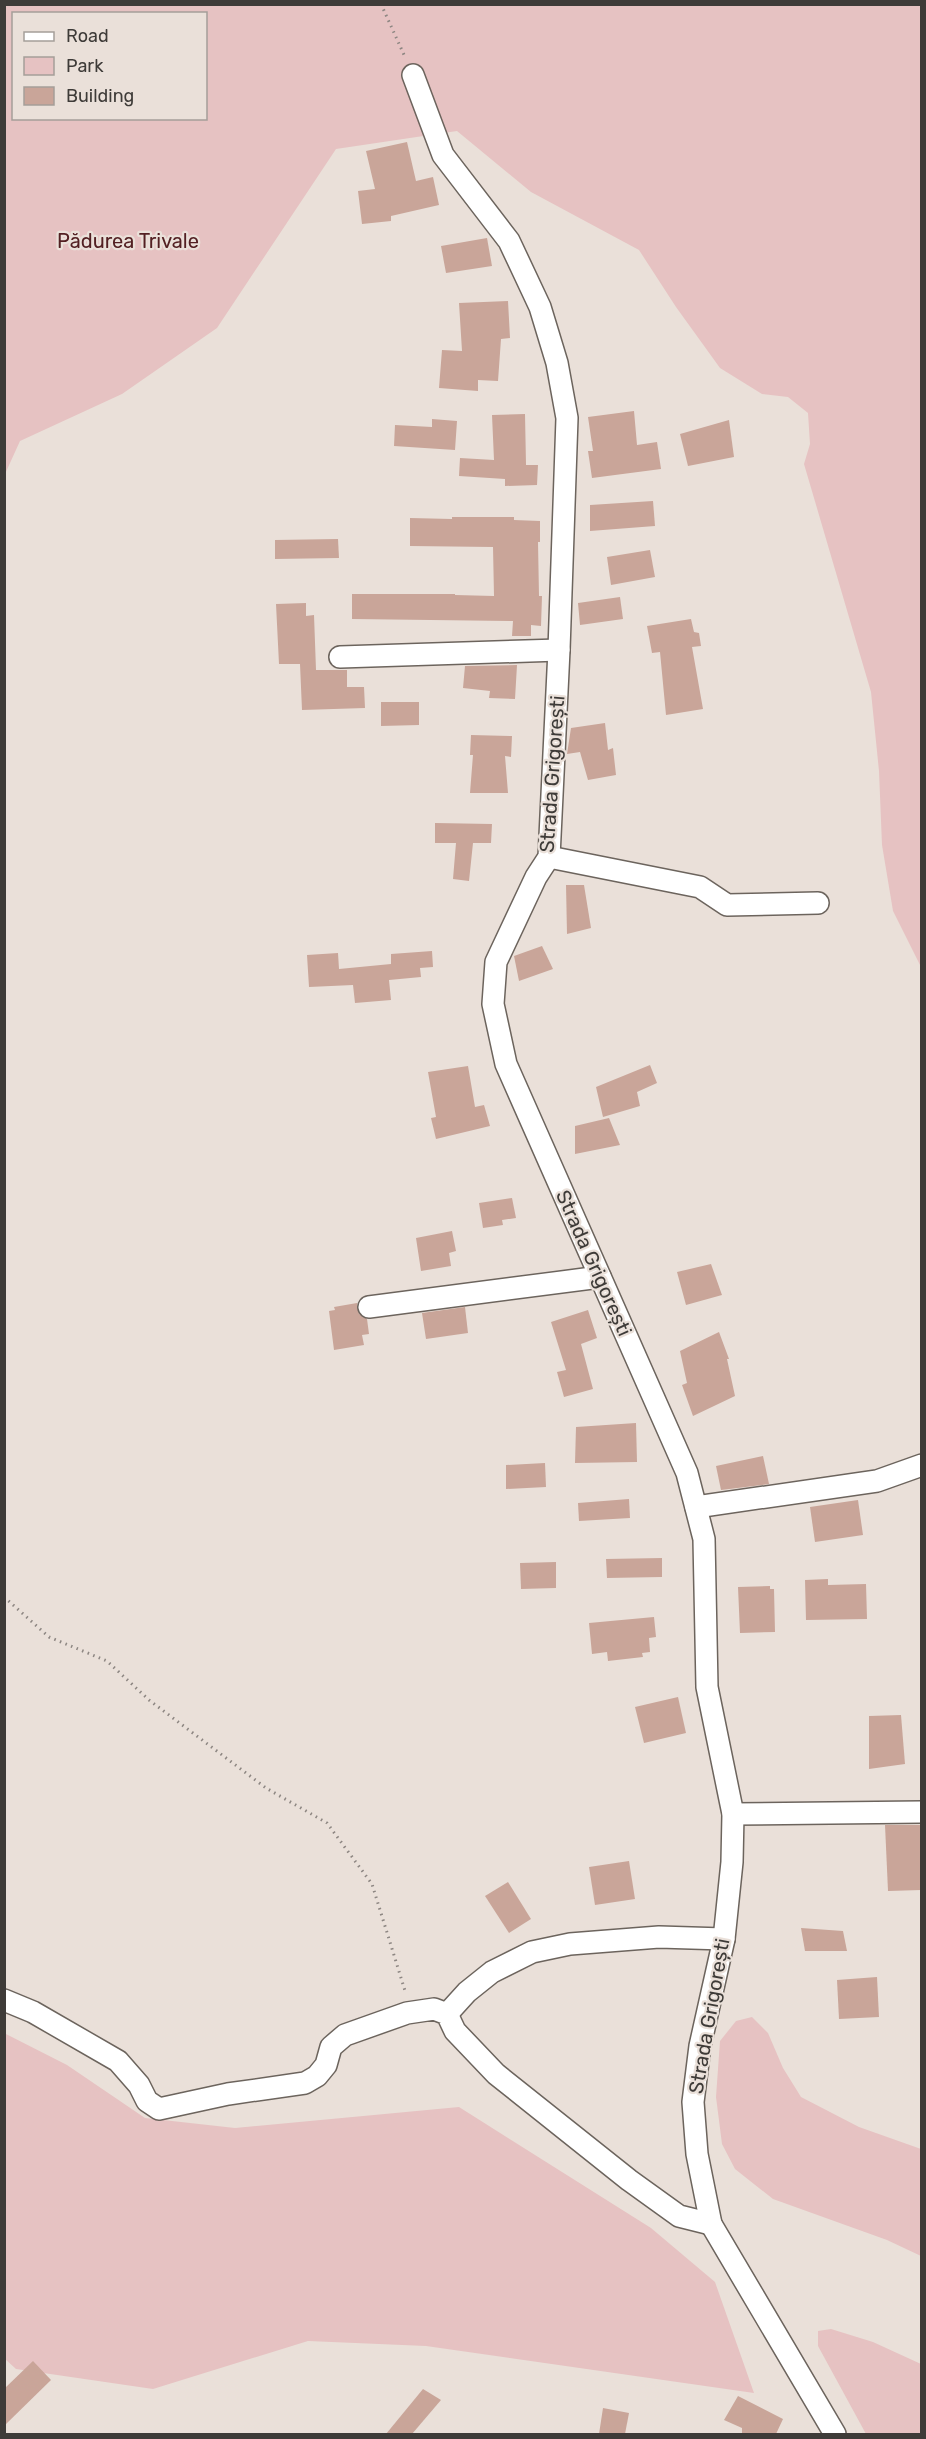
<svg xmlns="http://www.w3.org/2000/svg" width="926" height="2439" font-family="Rubik,sans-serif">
	<rect width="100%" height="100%" fill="#eae0d9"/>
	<g fill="#e6c2c2" fill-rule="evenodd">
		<path d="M5 5H921V967L893 911 882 845 879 771 871 692 804 464 810 444 808 413 788 397 762 394 720 368 676 307 639 250 531 192 457 131 336 149 217 328 122 394 20 441 5 474ZM14 14H206V118H14Z"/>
		<path d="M752 2017 768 2033 783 2068 801 2097 859 2127 921 2149V2256L887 2240 773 2199 735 2169 722 2144 716 2097 720 2041 736 2021Z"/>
		<path d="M4 2033 67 2065 145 2118 235 2128 459 2107 651 2228 715 2282 754 2393 426 2346 308 2341 153 2389 16 2369 4 2358Z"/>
		<path d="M831 2329 873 2342 921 2364V2434H866L818 2346V2331Z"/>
	</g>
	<g fill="#c9a599">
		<path d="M407 142 416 181 433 177 439 205 391 216V221L362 224 358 191 375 189 366 151Z"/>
		<path d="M487 238 492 266 446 273 441 246Z"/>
		<path d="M508 301 510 338 501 339 498 381 478 380V391L439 388 442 350 462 351 459 303Z"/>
		<path d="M634 411 637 445 657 442 661 469 592 478 588 451H593L588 417Z"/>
		<path d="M525 414 526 465H538L537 485 505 486V479L459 476 460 458 494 460 492 415Z"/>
		<path d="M432 419 457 421 455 450 394 446 395 425 432 427Z"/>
		<path d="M729 420 734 457 688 466 680 434Z"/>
		<path d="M653 501 655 526 590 531V505Z"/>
		<path d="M452 517H514V520L540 521V542H538L539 596H542L541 626 531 625V636H512L513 621 352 619V594H455V595L494 596 493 547 410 546V518L452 519Z"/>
		<path d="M338 539 339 558 275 559V540Z"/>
		<path d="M650 550 655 577 611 585 607 557Z"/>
		<path d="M620 597 623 619 580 625 578 603Z"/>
		<path d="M306 603V616L314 615 316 670H347V687H364L365 708 302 710 300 664H279L276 604Z"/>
		<path d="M691 619 694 632 699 633 701 646 692 647 703 709 666 715 660 652 652 653 647 626Z"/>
		<path d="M517 665 515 699 489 698 490 691 463 688 465 666Z"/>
		<path d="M381 702H419V725L381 726Z"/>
		<path d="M605 723 608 750 613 748 616 775 588 780 580 752 567 754 571 728Z"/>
		<path d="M471 735 512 736 511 757 505 756 508 793H470L473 755H470Z"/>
		<path d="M435 823 492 824 491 843H473L469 881 453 879 456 843H435Z"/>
		<path d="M566 885H584L591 928 567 934Z"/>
		<path d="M542 946 553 969 519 981 514 956Z"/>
		<path d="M432 951 433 967 420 968 421 977 389 980 391 1000 355 1003 353 985 309 987 307 955 338 953 339 969 391 964V954Z"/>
		<path d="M650 1065 657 1083 637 1092 640 1106 603 1117 596 1087Z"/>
		<path d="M468 1066 475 1107 484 1105 490 1126 436 1139 431 1118 436 1117 428 1072Z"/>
		<path d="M609 1118 620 1145 575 1154V1126Z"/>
		<path d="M512 1198 516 1218 502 1220 503 1225 483 1228 479 1203Z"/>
		<path d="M452 1231 456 1251 449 1253 451 1266 421 1271 416 1238Z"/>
		<path d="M711 1264 722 1295 686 1305 677 1272Z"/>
		<path d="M357 1303 359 1314 367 1319 369 1334 362 1335 364 1345 334 1350 329 1311 335 1310 334 1307Z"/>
		<path d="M465 1307 468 1333 426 1339 422 1313Z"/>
		<path d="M588 1310 597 1338 581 1344 593 1389 564 1397 557 1372 566 1370 551 1322Z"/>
		<path d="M719 1332 729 1359H727L735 1396 693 1416 682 1385 687 1383 680 1351Z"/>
		<path d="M636 1423 637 1462 575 1463 576 1427Z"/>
		<path d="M763 1456 769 1484 721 1490 716 1466Z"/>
		<path d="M545 1463 546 1487 506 1489V1465Z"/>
		<path d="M629 1499 630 1518 579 1521 578 1503Z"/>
		<path d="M858 1500 863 1535 815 1542 810 1507Z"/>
		<path d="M662 1558V1577L607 1578 606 1559Z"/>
		<path d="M556 1562V1588L521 1589 520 1563Z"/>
		<path d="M828 1579V1585L866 1584 867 1619 806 1620 805 1580Z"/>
		<path d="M770 1586V1589H774L775 1632 740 1633 738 1587Z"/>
		<path d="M654 1617 656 1637 649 1638 650 1652 642 1653 643 1657 608 1661 607 1652 592 1654 589 1623Z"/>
		<path d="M678 1697 686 1733 644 1743 635 1707Z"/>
		<path d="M901 1715 905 1764 869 1769V1716Z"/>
		<path d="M885 1825H921V1890L888 1891Z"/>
		<path d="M629 1861 635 1899 595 1905 589 1867Z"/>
		<path d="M508 1882 531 1919 509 1933 485 1896Z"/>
		<path d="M801 1928 843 1931 847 1951H805Z"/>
		<path d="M877 1977 879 2017 839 2019 837 1980Z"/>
		<path d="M33 2361 51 2380 4 2426V2389Z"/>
		<path d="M423 2389 441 2400 412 2434H386Z"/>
		<path d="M738 2396 783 2419 776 2434H742V2428L724 2420Z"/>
		<path d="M603 2408 629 2413 625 2434H599Z"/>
	</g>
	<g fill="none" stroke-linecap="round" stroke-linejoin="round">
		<defs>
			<g id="minor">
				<path d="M413 75 443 155 509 241 540 307 557 363 567 418 559 650 549 857 536 877 496 962 493 1004 506 1064 687 1473 704 1539 707 1687 733 1814 732 1862 724 1939 700 2046 693 2102 697 2154 711 2224 835 2434"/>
				<path d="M340 657 559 650"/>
				<path d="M549 857 700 887 727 905 818 903"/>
				<path d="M369 1307 600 1277"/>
				<path d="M696 1507 877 1481 922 1465"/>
				<path d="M733 1814 922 1812"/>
				<path d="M4 2000 33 2012 118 2061 139 2085 147 2101 159 2109 228 2094 305 2083 317 2076 326 2065 331 2047 345 2035 407 2013 434 2009 447 2014 455 2031 496 2074 629 2180 679 2216 711 2224"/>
				<path d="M447 2014 467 1992 492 1972 532 1952 570 1944 659 1937 724 1939"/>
			</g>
		</defs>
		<use href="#minor" stroke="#6c645d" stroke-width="24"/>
		<g stroke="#8d8682" stroke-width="3" stroke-dasharray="1.5 4.5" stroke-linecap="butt">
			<path d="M381 4 405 57"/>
			<path d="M4 1597 49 1637 107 1661 149 1700 266 1788 327 1823 372 1884 406 1994"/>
		</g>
		<use href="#minor" stroke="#fff" stroke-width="21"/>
	</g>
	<g text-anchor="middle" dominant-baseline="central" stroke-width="4.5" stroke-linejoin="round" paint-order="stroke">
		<g font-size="20" fill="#532023" stroke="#eae0d9">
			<text x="128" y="241">Pădurea Trivale</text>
		</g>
		<g font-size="20" fill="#3e3b38" stroke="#eae0d9">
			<text transform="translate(552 774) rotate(-86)">Strada Grigorești</text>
			<text transform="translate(594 1263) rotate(66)">Strada Grigorești</text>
			<text transform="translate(709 2016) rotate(-80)">Strada Grigorești</text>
		</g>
	</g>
	<rect width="926" height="2439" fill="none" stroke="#3e3b38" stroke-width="12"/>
	<rect x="12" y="12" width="195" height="108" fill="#eae0d9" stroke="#a59e99" stroke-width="1.5"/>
	<rect x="24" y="32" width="30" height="9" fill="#ffffff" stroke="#a59e99" stroke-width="1.5"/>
	<text x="66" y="42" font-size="18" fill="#3e3b38">Road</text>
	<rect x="24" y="57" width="30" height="18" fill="#e6c2c2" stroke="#a59e99" stroke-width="1.5"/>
	<text x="66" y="72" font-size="18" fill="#3e3b38">Park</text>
	<rect x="24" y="87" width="30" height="18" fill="#c9a599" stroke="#a59e99" stroke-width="1.5"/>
	<text x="66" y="102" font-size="18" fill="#3e3b38">Building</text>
</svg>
